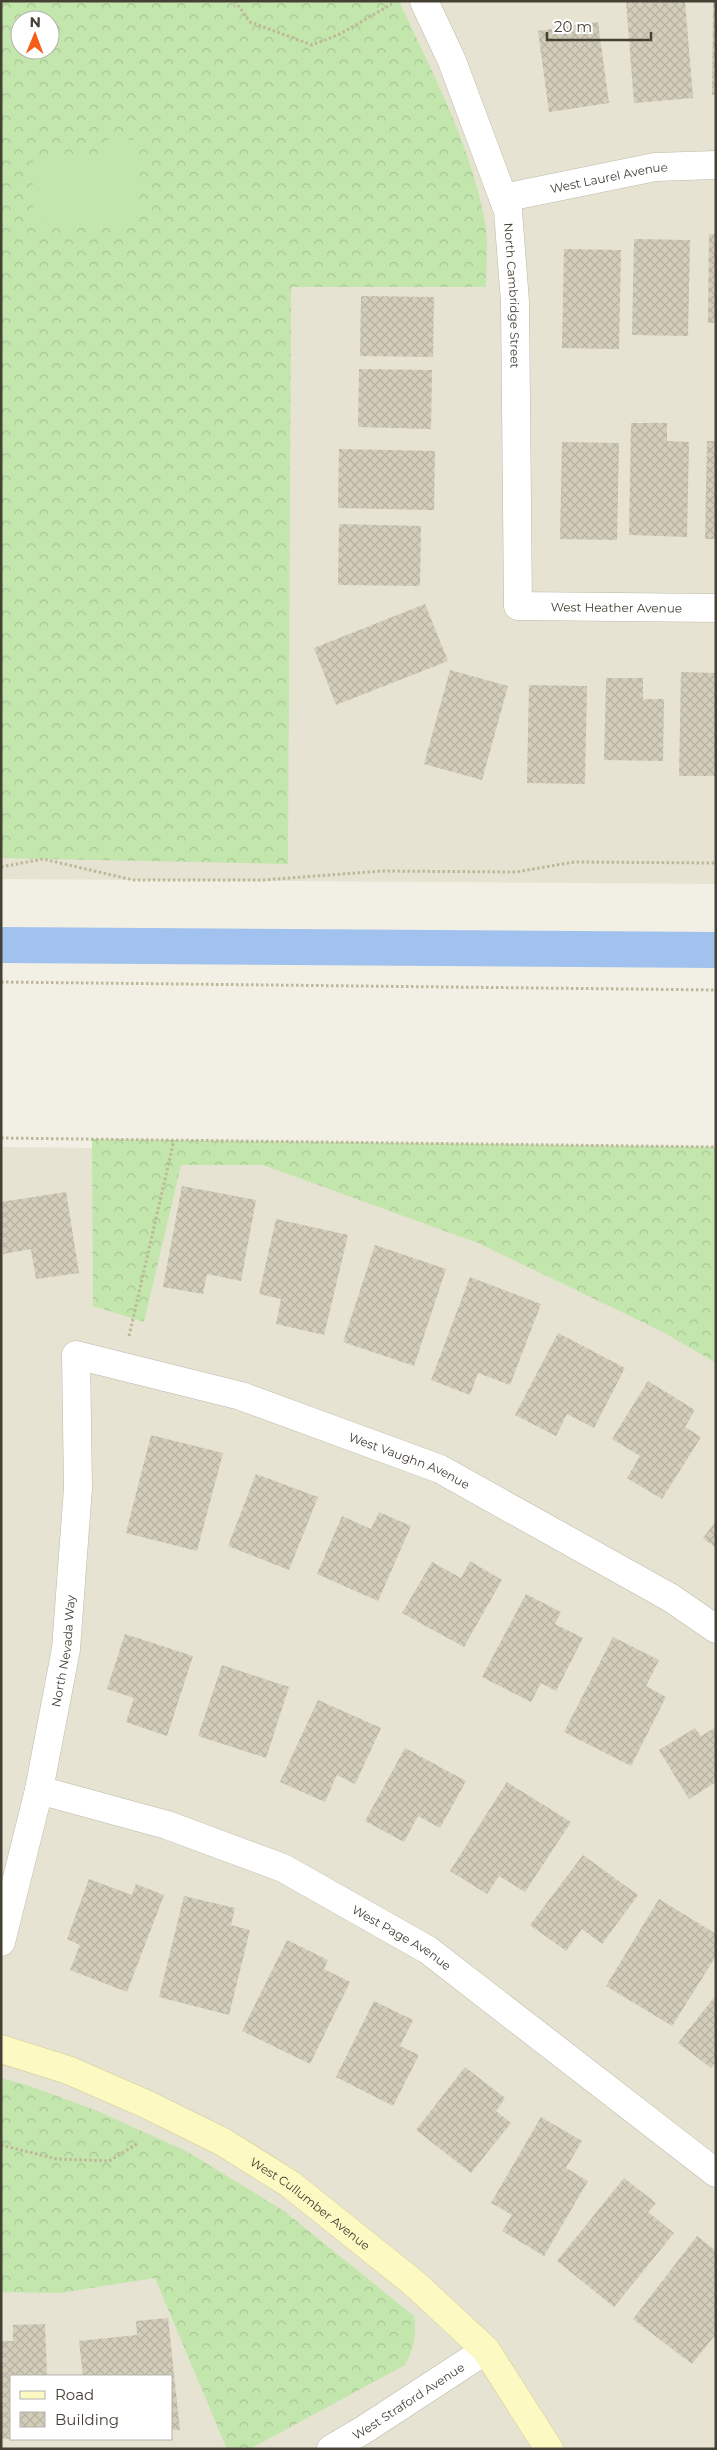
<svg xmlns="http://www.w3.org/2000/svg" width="717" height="2450" font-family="Montserrat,sans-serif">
	<defs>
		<pattern id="forest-crowns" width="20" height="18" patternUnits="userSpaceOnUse" patternTransform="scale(1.25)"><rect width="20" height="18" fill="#c3e6ad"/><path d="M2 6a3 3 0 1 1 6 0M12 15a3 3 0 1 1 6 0" fill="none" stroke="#a9c695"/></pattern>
		<pattern id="building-cross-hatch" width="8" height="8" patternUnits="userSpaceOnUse" patternTransform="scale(1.25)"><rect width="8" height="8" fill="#d3cdba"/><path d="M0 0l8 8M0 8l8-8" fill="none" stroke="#b6b1a0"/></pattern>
	</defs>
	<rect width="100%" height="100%" fill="#f2f0e4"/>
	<g fill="#e6e3d2" fill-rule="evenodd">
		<path d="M1 1H716V884L1 879ZM20 20H50V50H20Z"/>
		<path d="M1 1147 716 1155V2449H1ZM11 2376H171V2439H11Z"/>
	</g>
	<g fill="url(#forest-crowns)" fill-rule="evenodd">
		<path d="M1 1H399C432 72 471 145 485 222 489 242 486 266 486 287H291L288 864 1 858ZM20 20H50V50H20Z"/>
		<path d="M92 1139 716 1147V1363L663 1332 478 1243 263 1165H181L144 1322 93 1306Z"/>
		<path d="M1 2078 24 2084 95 2110 186 2151 284 2211 414 2316C417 2335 414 2348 405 2365L250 2449H227L155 2278 59 2293 1 2292Z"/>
	</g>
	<path fill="#c3e6ad" d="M108 139 137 140 136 223 33 221V156L97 157 105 154Z"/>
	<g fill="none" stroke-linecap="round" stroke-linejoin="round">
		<path stroke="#a1c2ee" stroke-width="36" d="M1 945 716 950"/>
	</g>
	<g fill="url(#building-cross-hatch)">
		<path d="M626 1H685L693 98 634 103Z"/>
		<path d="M713 1H716V95H712Z"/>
		<path d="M598 22 609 103 549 112 538 31Z"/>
		<path d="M709 234H716V323H708Z"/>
		<path d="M634 239 690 240 688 336 632 335Z"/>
		<path d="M564 249 621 250 619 349 562 348Z"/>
		<path d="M361 296 434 297 433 357 360 356Z"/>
		<path d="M359 369 432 370 431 429 358 427Z"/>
		<path d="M631 423H667V441L689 442 687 537 629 535Z"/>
		<path d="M707 441H716V539H705Z"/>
		<path d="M562 442 619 443 617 540 560 539Z"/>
		<path d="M339 449 435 451 434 510 338 508Z"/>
		<path d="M339 524 421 526 420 586 338 585Z"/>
		<path d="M425 604 448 661 336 705 314 648Z"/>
		<path d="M450 670 508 686 482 780 424 764Z"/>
		<path d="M681 672 716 673V776H679Z"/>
		<path d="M606 678H643V699H664L663 761 604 760Z"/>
		<path d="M529 685 587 686 585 784 527 783Z"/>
		<path d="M182 1186 256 1200 241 1281 207 1274 203 1294 163 1287Z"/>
		<path d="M66 1192 79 1273 36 1279 31 1249 3 1254 1 1202Z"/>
		<path d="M276 1219 348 1235 324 1335 276 1324 281 1299 259 1294Z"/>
		<path d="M375 1245 446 1269 414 1366 343 1342Z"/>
		<path d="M470 1277 541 1304 510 1385 478 1373 470 1395 431 1380Z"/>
		<path d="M558 1333 625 1368 594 1428 567 1414 556 1436 515 1415Z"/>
		<path d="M648 1381 695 1410 685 1427 701 1437 662 1499 627 1478 640 1456 612 1439Z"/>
		<path d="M151 1435 223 1453 197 1551 126 1533Z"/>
		<path d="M256 1474 318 1497 289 1570 228 1546Z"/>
		<path d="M379 1512 411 1526 378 1601 317 1574 342 1516 371 1529Z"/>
		<path d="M716 1521V1548L703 1538Z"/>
		<path d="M470 1561 502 1580 464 1647 402 1613 432 1562 461 1578Z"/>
		<path d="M526 1594 561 1612 555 1624 583 1638 556 1691 541 1683 531 1702 482 1677Z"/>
		<path d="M125 1634 193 1656 167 1736 126 1722 134 1698 107 1689Z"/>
		<path d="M613 1637 659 1660 646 1686 666 1697 631 1766 564 1732Z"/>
		<path d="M222 1665 289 1687 266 1758 198 1736Z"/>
		<path d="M318 1700 381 1728 355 1784 337 1775 325 1802 280 1782Z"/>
		<path d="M716 1727V1782L689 1799 659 1750 695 1728 701 1736Z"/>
		<path d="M405 1748 466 1781 440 1828 418 1816 404 1842 365 1821Z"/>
		<path d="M507 1782 571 1822 525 1892 499 1876 487 1894 450 1871Z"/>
		<path d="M583 1855 638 1895 602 1944 582 1929 566 1951 530 1925Z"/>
		<path d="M89 1879 132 1895 136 1884 164 1895 127 1992 70 1970 80 1945 67 1939Z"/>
		<path d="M184 1896 235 1908 231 1925 250 1930 229 2015 159 1997Z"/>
		<path d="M659 1899 716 1934V1956L672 2026 606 1986Z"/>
		<path d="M287 1940 328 1960 324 1969 350 1982 310 2064 242 2031Z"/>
		<path d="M716 1995V2062L711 2068 678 2043Z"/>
		<path d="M374 2001 413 2020 400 2046 419 2055 393 2106 336 2077Z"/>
		<path d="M465 2067 505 2098 496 2111 511 2123 471 2173 416 2130Z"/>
		<path d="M541 2117 582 2141 566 2168 588 2181 544 2256 502 2231 512 2215 491 2203Z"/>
		<path d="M624 2178 656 2203 648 2212 674 2233 614 2307 557 2261Z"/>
		<path d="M697 2236 716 2251V2334L692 2364 633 2319Z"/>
		<path d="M168 2318 180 2430H171V2376H83L79 2341 137 2335 136 2321Z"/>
		<path d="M45 2324 47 2376H11V2439H1V2341H13V2325Z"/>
	</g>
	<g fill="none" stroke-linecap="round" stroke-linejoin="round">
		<defs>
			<g id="street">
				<path id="s1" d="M424 1 452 61 508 211 515 302 518 606 716 608"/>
				<path id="s2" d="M503 198 655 167 716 165"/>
				<path id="s3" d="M39 1790 167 1825 283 1868 428 1950 716 2173"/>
				<path id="s4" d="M1 1942 39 1790 66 1649 78 1488 76 1355 241 1396 440 1469 671 1598 716 1629"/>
				<path id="s5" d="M331 2449 365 2429 486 2350"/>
			</g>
			<g id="secondary">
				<path id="s6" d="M1 2049 68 2070 146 2104 223 2142 290 2184 415 2284 486 2350 549 2449"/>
			</g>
		</defs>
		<use href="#street" stroke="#bdb9a7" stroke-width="29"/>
		<use href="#secondary" stroke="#d1cb95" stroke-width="29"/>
		<g stroke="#beb799" stroke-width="3" stroke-dasharray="2.5 2.5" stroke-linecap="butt">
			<path d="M235 1 250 22 312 45 340 34 392 4"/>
			<path d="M1 867 43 859 133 880H263L382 871 516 872 574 862 716 863"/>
			<path d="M1 982 716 990"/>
			<path d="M1 1138 716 1147"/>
			<path d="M129 1336 174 1140"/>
			<path d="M1 2145 57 2159 109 2161 137 2144"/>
		</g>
		<use href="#street" stroke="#fff" stroke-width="28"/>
		<use href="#secondary" stroke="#fdf9c3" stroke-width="28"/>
	</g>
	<g text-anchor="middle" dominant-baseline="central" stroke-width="5" stroke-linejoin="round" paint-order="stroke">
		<g font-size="12" fill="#444034" stroke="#fff">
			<text stroke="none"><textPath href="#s2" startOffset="108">West Laurel Avenue</textPath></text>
			<text stroke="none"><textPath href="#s1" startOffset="311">North Cambridge Street</textPath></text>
			<text stroke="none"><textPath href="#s1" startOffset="720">West Heather Avenue</textPath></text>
			<text stroke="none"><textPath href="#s4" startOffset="945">West Vaughn Avenue</textPath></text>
			<text stroke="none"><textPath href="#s4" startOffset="298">North Nevada Way</textPath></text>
			<text stroke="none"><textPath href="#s3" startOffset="394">West Page Avenue</textPath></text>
			<text stroke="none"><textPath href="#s6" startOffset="348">West Cullumber Avenue</textPath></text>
			<text stroke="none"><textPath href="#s5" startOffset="91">West Straford Avenue</textPath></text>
		</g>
	</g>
	<rect width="717" height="2450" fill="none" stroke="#444034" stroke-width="5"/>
	<rect x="10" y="2375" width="162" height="65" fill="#ffffff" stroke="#b4b3ae"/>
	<rect x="20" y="2391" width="25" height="8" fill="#fdf9c3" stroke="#b4b3ae"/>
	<text x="55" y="2400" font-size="15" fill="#444034">Road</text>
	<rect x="20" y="2412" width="25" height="15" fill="url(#building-cross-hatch)" stroke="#b4b3ae"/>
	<text x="55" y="2425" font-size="15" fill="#444034">Building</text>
	<g transform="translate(35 35) rotate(1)"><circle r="24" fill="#ffffff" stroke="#b4b3ae"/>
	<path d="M0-4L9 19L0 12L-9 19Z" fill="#f55d18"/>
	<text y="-8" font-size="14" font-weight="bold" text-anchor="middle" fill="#444034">N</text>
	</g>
	<path d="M547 32v8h104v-8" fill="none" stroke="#444034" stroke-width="2.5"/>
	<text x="554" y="32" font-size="15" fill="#444034" stroke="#ffffff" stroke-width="4" paint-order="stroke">20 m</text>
</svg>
